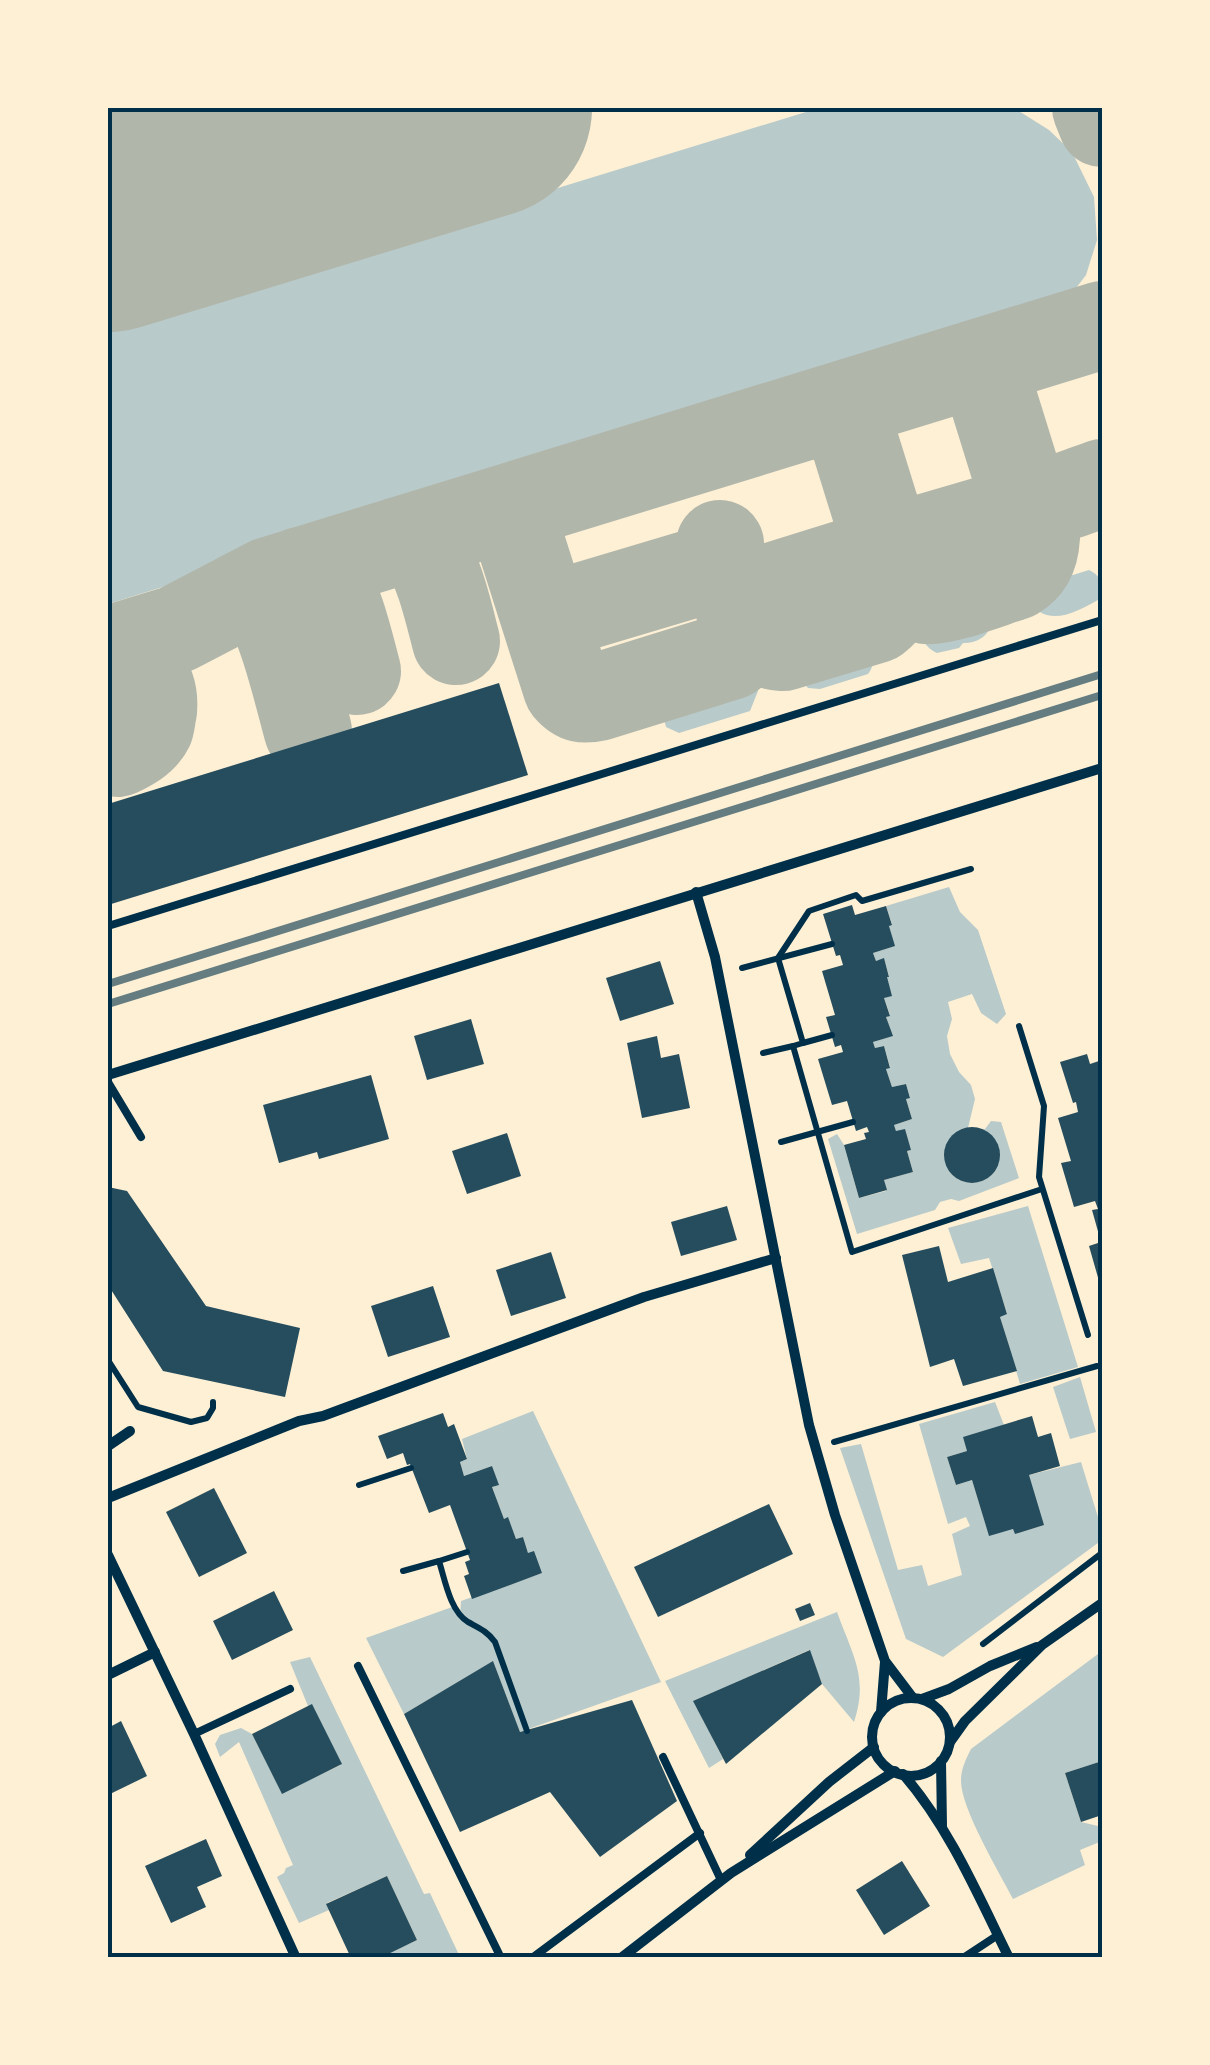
<svg xmlns="http://www.w3.org/2000/svg" width="1210" height="2065" font-family="'Archivo Narrow',sans-serif">
	<rect width="100%" height="100%" fill="#fdf0d5"/>
	<g fill="#b9caca">
		<path d="M819 108H1014L1049 130 1072 152 1094 197 1097 240 1086 275 1070 296 1038 315 108 604V326Z"/>
		<path d="M1089 570C1102 576 1103 586 1101 598 1078 612 1043 631 1028 597L1031 588Z"/>
		<path d="M981 603 988 605C999 626 984 644 963 643L959 648 937 653C923 646 918 635 924 621Z"/>
		<path d="M860 641C875 647 877 662 868 674L820 689 808 688 796 673 795 660Z"/>
		<path d="M749 674 756 678 758 691 750 711 679 733 666 727 662 711 664 700Z"/>
		<path d="M949 887 960 912 978 930 1006 1014 997 1024 981 1013 972 994 948 1002 952 1019 947 1036 950 1054 959 1072 971 1085 975 1099 968 1128 985 1129 991 1121 1001 1122 1019 1178 959 1201 951 1199 940 1202 935 1210 857 1234 828 1139 837 1134 844 1145 859 1198 886 1191 884 1180 913 1172 907 1151 911 1150 896 1131 894 1125 912 1119 906 1099 910 1097 906 1084 892 1087 886 1069 890 1067 884 1046 875 1048 873 1042 892 1036 886 1017 890 1015 884 998 887 977 889 976 884 959 876 961 873 953 894 946 889 926 892 924 886 906Z"/>
		<path d="M1028 1206 1078 1367 1020 1384 1000 1317 1007 1313 989 1258 961 1264 948 1228Z"/>
		<path d="M1080 1377 1096 1432 1070 1439 1053 1387Z"/>
		<path d="M995 1402 1004 1425 967 1451 947 1457 956 1485 972 1480 989 1535 1013 1529 1015 1533 1029 1475 1081 1462 1102 1530V1540L943 1657 906 1639 840 1448 861 1444 898 1570 922 1565 928 1586 962 1575 952 1534 970 1526 966 1517 948 1524 919 1424Z"/>
		<path d="M533 1411 661 1682 520 1732 493 1662 404 1714 366 1638 452 1607 460 1618 461 1601 542 1573 528 1553 523 1537 516 1539 508 1518 504 1519 492 1487 498 1485 492 1466 464 1476 460 1462 467 1459 462 1439Z"/>
		<path d="M837 1612C852 1654 869 1677 854 1722L822 1684 809 1650 694 1701 723 1759 709 1768 665 1681Z"/>
		<path d="M1102 1651V1761L1065 1773 1081 1822 1098 1826 1102 1841 1080 1850 1085 1865 1013 1899C999 1872 960 1807 961 1780 961 1769 966 1759 971 1749Z"/>
		<path d="M310 1657 424 1894 430 1893 460 1957H384L383 1956 417 1940 387 1876 327 1903 329 1910 299 1923 277 1877 284 1873 286 1868 293 1865 239 1742 220 1757 215 1744 220 1735 241 1728 252 1734 282 1793 341 1765 308 1706 290 1662Z"/>
	</g>
	<g fill="none" stroke-linecap="round" stroke-linejoin="round">
		<g stroke="#b1b6ab" stroke-width="88">
			<path d="M1096 108 1102 123"/>
			<path d="M814 414 841 422 853 437 898 582C906 590 914 598 926 600 943 603 995 582 1015 576 1030 567 1035 555 1036 537L991 392C978 376 975 373 954 371"/>
			<path d="M538 499C526 510 521 520 519 537L567 688C577 700 584 700 598 697L730 656C743 648 746 639 745 624"/>
			<path d="M400 541C408 543 416 544 422 550 438 563 450 619 456 641"/>
			<path d="M727 567C737 582 748 587 765 589L861 559 873 548 880 525 893 537 915 541 997 517 1011 504 1019 481C1050 509 1067 495 1102 483"/>
			<path d="M301 571C309 573 317 574 323 580 339 593 351 650 357 671"/>
			<path d="M731 578C741 611 742 644 783 647L876 619C889 609 896 598 898 582"/>
			<path d="M242 595C251 596 258 597 264 603 280 617 301 706 308 731"/>
			<path d="M541 605 564 612 698 572C711 565 716 558 720 544"/>
			<path d="M108 650 177 629 269 581 1102 325"/>
			<path d="M108 654C137 660 156 680 153 711 152 714 151 725 150 727 144 740 130 747 118 753"/>
		</g>
		<path stroke="#b1b6ab" stroke-width="220" d="M108 222 482 108"/>
	</g>
	<g fill="#264d5e">
		<path d="M499 683 528 775 108 905V804Z"/>
		<path d="M852 905 855 915 886 906 892 925 889 926 895 946 873 953 876 961 884 958 889 977H887L892 996 884 998 890 1016 886 1017 893 1036 873 1042 875 1048 884 1046 890 1068 886 1069 892 1087 906 1084 910 1098 906 1099 912 1119 894 1125 896 1131 905 1129 911 1150 907 1151 913 1172 884 1180 887 1190 859 1198 844 1145 866 1139 864 1133 869 1132 867 1127 856 1131 847 1101 832 1105 818 1059 843 1052 841 1045 835 1047 826 1017 835 1015 822 971 843 965 840 955 836 956 823 914Z"/>
		<path d="M660 961 674 1004 620 1021 606 978Z"/>
		<path d="M471 1019 484 1064 427 1080 414 1036Z"/>
		<path d="M657 1036 661 1058 679 1054 690 1108 642 1118 627 1043Z"/>
		<path d="M1087 1054 1090 1064 1102 1060 1101 1288 1089 1246 1101 1242 1092 1210 1098 1209 1095 1201 1074 1207 1061 1163 1071 1161 1058 1118 1078 1112 1076 1102 1073 1103 1060 1062Z"/>
		<path d="M371 1075 389 1139 319 1159 317 1152 279 1163 263 1105Z"/>
		<circle cx="972" cy="1155" r="28"/>
		<path d="M507 1133 521 1176 467 1194 452 1151Z"/>
		<path d="M108 1187 127 1191 206 1306 300 1328 285 1397 163 1371 108 1285Z"/>
		<path d="M727 1206 737 1240 681 1256 671 1222Z"/>
		<path d="M939 1246 948 1282 993 1268 1007 1314 1000 1317 1017 1371 963 1386 954 1359 930 1367 902 1255Z"/>
		<path d="M551 1252 566 1298 511 1316 496 1270Z"/>
		<path d="M433 1286 450 1337 388 1357 371 1306Z"/>
		<path d="M443 1413 448 1427 454 1424 467 1459 460 1462 464 1476 492 1466 499 1485 492 1487 504 1519 508 1517 516 1539 523 1537 528 1553 534 1551 542 1573 472 1599 464 1576 469 1574 465 1562 470 1560 450 1505 429 1513 410 1464 407 1465 403 1453 387 1459 378 1436Z"/>
		<path d="M1032 1416 1038 1437 1051 1433 1060 1466 1029 1475 1044 1525 1015 1534 1013 1529 989 1536 972 1480 956 1485 947 1457 967 1451 963 1437Z"/>
		<path d="M214 1488 247 1553 199 1577 166 1512Z"/>
		<path d="M769 1504 793 1554 658 1617 634 1567Z"/>
		<path d="M274 1591 293 1630 232 1660 213 1621Z"/>
		<path d="M810 1603 815 1615 800 1621 795 1609Z"/>
		<path d="M810 1650 822 1684 726 1764 693 1701Z"/>
		<path d="M493 1661 520 1732 632 1700 677 1801 600 1857 550 1792 460 1832 404 1714Z"/>
		<path d="M312 1704 342 1764 282 1794 252 1734Z"/>
		<path d="M121 1721 147 1776 108 1795V1728Z"/>
		<path d="M1102 1761V1815L1081 1822 1065 1773Z"/>
		<path d="M206 1839 222 1876 197 1887 206 1907 171 1923 145 1866Z"/>
		<path d="M902 1861 930 1906 884 1935 856 1890Z"/>
		<path d="M387 1876 417 1940 380 1958H351L326 1904Z"/>
	</g>
	<g fill="none" stroke-linecap="round" stroke-linejoin="round">
		<g stroke="#003049" stroke-width="6">
			<path d="M971 869 862 901 856 895 809 911 778 958 803 1043 793 1046 852 1252 1042 1189"/>
			<path d="M742 968 832 944"/>
			<path d="M1019 1026 1044 1106 1039 1177 1088 1335"/>
			<path d="M803 1043 832 1035"/>
			<path d="M763 1053 793 1046"/>
			<path d="M781 1142 853 1122"/>
			<path d="M108 1360 138 1407 191 1422 207 1418 213 1408V1402"/>
			<path d="M834 1442 1097 1366"/>
			<path d="M359 1485 411 1468"/>
			<path d="M467 1552 439 1561C445 1580 450 1611 468 1622 479 1628 487 1631 495 1642L527 1731"/>
			<path d="M403 1571 439 1561"/>
			<path d="M983 1644 1102 1553"/>
		</g>
		<g stroke="#003049" stroke-width="8">
			<path d="M108 926 1102 620"/>
			<path d="M108 1082 141 1137"/>
			<path d="M358 1666 501 1958"/>
			<path d="M194 1734 290 1689"/>
			<path d="M663 1757 721 1880"/>
			<path d="M532 1958 700 1833"/>
			<path d="M963 1958 998 1935"/>
		</g>
		<g stroke="#003049" stroke-width="10">
			<path d="M696 892 715 957 809 1425 835 1515 885 1661 913 1698"/>
			<path d="M108 1075 1102 768"/>
			<path d="M108 1446 130 1431"/>
			<path d="M108 1498 299 1421 323 1416 644 1297 776 1258"/>
			<path d="M108 1555 194 1734 296 1958"/>
			<path d="M108 1675 155 1652"/>
			<circle cx="911" cy="1737" r="39"/>
			<path d="M922 1699 949 1689 990 1666 1037 1647"/>
			<path d="M881 1712 885 1662"/>
			<path d="M950 1742 965 1721 1042 1645 1102 1603"/>
			<path d="M941 1761 942 1826"/>
			<path d="M903 1774C949 1827 978 1895 1009 1958"/>
			<path d="M750 1855 829 1782 874 1747"/>
			<path d="M621 1958 731 1873 895 1771"/>
			<path d="M1102 1958V1957"/>
		</g>
		<g stroke="#657d81" stroke-width="8">
			<path d="M108 984 1102 674"/>
			<path d="M108 1004 1102 695"/>
		</g>
	</g>
	<rect width="1210" height="2065" fill="none" stroke="#fdf0d5" stroke-width="220"/>
	<rect x="110" y="110" width="990" height="1845" fill="none" stroke="#003049" stroke-width="4"/>
</svg>
